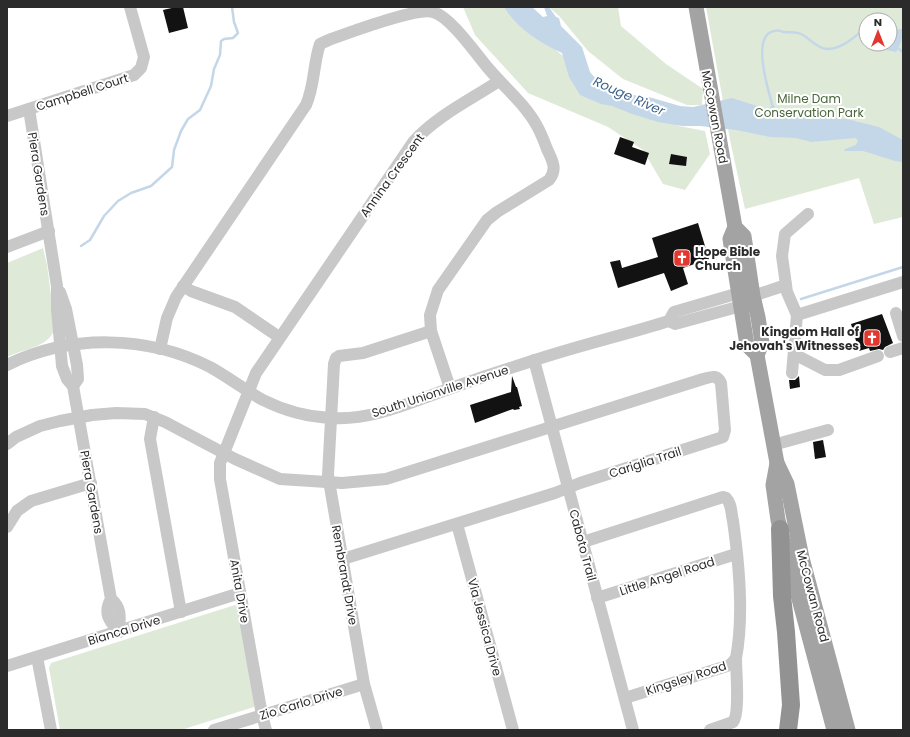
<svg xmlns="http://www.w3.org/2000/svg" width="910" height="737" font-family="Poppins,sans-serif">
	<rect width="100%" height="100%" fill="#fff"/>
	<g fill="#dfe9d8" fill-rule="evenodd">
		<path d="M463 7H515L550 45 570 62 641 107 679 126 705 131 710 154 685 190 663 184 643 150 608 127 528 93 475 35Z"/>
		<path d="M549 7H618L621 26 666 64 703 89 702 105H687L623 79 588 51 560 17Z"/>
		<path d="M706 7H903V217L874 224 859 178 745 209 730 140ZM866 20H890V44H866Z"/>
		<path d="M43 248 47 265 55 325C53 347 25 348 7 357V263Z"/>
		<path d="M235 605 238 609 254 702V707L181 730H60L49 668 51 663Z"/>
	</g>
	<g fill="#c4d7e9">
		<path d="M504 7H532L543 17 547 16 544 7H549L556 17 559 18 561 26 582 47 590 72 595 78 624 93H630L639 97H649L680 106 693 107 732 98 766 109 770 108 772 104 774 105 776 112 788 117 798 118 810 116 847 119 879 127 903 140V162L895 161 863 151H844L845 149 856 145 858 140 855 138 811 142 796 138 770 137 736 130 700 126H682L658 122 632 114 612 106 601 104 580 95 569 77 562 53C539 42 517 28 504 7Z"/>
		<path d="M902 29C904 35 900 47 896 52L887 50 879 44H890V30Z"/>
	</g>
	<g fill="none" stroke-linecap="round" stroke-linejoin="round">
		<g stroke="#c4d7e9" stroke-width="2.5">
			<path d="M899 49 903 52"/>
			<path d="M772 104C768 89 751 35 774 31 777 30 781 31 783 32 789 32 797 32 801 34 811 39 816 48 827 49 841 49 852 39 862 31"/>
			<path d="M81 246 90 240 104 216 118 201 131 193 151 186 172 167 174 150 181 131 188 119 200 110 211 86 214 69 220 55 221 41 224 39 233 38 238 33 234 22 232 7"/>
			<path d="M801 299 903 267"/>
		</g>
	</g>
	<g fill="#121212">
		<path d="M176 7H183L188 28 169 33 163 10Z"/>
		<path d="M620 137 634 142 632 147 649 153 645 165 614 154Z"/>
		<path d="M671 154 687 157 686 166 669 164Z"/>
		<path d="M698 223 709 259 683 268 688 284 671 291 664 273 618 288 610 262 620 260 622 268 658 257 652 238Z"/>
		<path d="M882 314 893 343 885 347 883 350 879 349 870 351 869 348 859 351 851 324Z"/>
		<path d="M512 376 516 387H517L522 406 519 407 520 409 514 410 513 409 475 423 470 405 511 392Z"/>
		<path d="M799 376 800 387 790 389 789 380H795Z"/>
		<path d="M823 440 826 457 815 459 813 442Z"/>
	</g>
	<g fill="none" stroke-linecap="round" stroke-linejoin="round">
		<g stroke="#c8c8c8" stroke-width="12">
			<path d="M29 109 57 286V309L62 366 67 379 73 386 111 599C103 613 109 621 119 632"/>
			<path d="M7 116 134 75 141 68 144 57 130 7"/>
			<path d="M7 247 49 231"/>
			<path d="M183 286 191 291 235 307 279 337"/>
			<path d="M60 292 66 309 77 365 78 379 73 386"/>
			<path d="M896 313 903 336"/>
			<path d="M797 315 903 282"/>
			<path d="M669 321 674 312 739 293 748 295"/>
			<path d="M160 349 167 318 176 297 306 105C315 85 313 64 320 44L331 39C351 32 417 7 433 12 451 17 476 54 488 68 504 87 525 104 537 126 541 133 544 141 547 149 552 160 558 169 549 180L497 212 487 220 438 290 430 315 431 331 450 388"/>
			<path d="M890 352 903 348"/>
			<path d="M794 354 825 370H839L878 356"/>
			<path d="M534 360 633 730"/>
			<path d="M7 365C70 334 147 335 210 367 228 377 245 390 263 400 283 410 308 417 331 418 372 421 411 402 449 389 476 379 504 370 532 361 577 346 624 335 669 321L675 324 741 306 753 296 786 285"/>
			<path d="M792 373 797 315 787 292 782 256 785 234 808 214"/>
			<path d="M154 417 150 439 181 612"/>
			<path d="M7 444 16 437 40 426 60 421 92 415 116 413 145 414 165 422 235 459 280 479 342 483 386 479 703 379C711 377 717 374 721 383L725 430 723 437 720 438 580 483 555 493 343 559"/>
			<path d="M773 445 828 430"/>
			<path d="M457 524 513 730"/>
			<path d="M7 527 17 511 31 501 91 483"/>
			<path d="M583 542 723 497 726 498C732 504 731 513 733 521 739 563 744 617 736 658L731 664 727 666 625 698"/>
			<path d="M597 598 736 554"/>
			<path d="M111 599C122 608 120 618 119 632"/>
			<path d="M37 657 51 730"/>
			<path d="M7 666 240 593"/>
			<path d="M214 730 364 684"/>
			<path d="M266 730 262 715 220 479V463L256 373 414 141C437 116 470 100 499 81"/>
			<path d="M377 730 364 684 328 475 334 364 336 358 339 356 363 353 431 331"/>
			<path d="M710 730 733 722C740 714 736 672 736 658"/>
		</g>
		<g stroke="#a3a3a3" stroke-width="15">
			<path d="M696 7 735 227 730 239 747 345 757 355 777 463 787 484 802 558 848 730"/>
			<path d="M735 227 744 236 753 296 758 317 762 343 757 355"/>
			<path d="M777 463 773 485 778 520 834 730"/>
		</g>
		<path stroke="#929292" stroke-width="18" d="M780 529 782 596 786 632 791 705 788 730"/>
	</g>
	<defs>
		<symbol id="church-square" viewBox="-11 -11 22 22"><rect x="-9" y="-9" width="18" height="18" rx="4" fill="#e2372e" stroke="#fff"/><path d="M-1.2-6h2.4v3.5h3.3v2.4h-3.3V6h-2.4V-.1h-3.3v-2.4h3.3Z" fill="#fff"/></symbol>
	</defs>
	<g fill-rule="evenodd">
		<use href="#church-square" x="672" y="248" width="20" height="20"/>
		<use href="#church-square" x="862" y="328" width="20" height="20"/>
	</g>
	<g text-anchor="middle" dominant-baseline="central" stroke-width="4" stroke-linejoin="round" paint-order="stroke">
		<g font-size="12" fill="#2b2b2b" stroke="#fff">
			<text transform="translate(82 92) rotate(-18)">Campbell Court</text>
			<text transform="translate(715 117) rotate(79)">McCowan Road</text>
			<text transform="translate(39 174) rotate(81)">Piera Gardens</text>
			<text transform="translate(392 175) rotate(-54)">Annina Crescent</text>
			<text transform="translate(440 391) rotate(-18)">South Unionville Avenue</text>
			<text transform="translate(645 462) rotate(-18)">Cariglia Trail</text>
			<text transform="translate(92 492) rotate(80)">Piera Gardens</text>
			<text transform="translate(583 545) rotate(75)">Caboto Trail</text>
			<text transform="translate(345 575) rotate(80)">Rembrandt Drive</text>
			<text transform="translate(667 576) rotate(-18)">Little Angel Road</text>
			<text transform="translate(240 591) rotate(80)">Anita Drive</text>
			<text transform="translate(813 596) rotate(75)">McCowan Road</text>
			<text transform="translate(485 627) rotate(75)">Via Jessica Drive</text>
			<text transform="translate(124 630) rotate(-17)">Bianca Drive</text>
			<text transform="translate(686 678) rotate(-18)">Kingsley Road</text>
			<text transform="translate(301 703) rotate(-17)">Zio Carlo Drive</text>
		</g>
		<g font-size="12" fill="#49663a" stroke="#fff">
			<text x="809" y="98">Milne Dam<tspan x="809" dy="14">Conservation Park</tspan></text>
		</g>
		<g font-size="12" font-weight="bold" fill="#2b2b2b" stroke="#fff" text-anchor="start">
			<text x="695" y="251">Hope Bible<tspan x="695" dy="14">Church</tspan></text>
			<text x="859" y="331" text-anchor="end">Kingdom Hall of<tspan x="859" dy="14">Jehovah's Witnesses</tspan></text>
		</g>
		<g font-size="13" font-style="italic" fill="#3c638b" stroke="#fff">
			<text transform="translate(629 96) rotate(24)">Rouge River</text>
		</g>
	</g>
	<rect width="910" height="737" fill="none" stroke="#2b2b2b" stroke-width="16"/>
	<g transform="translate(878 32)"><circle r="19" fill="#ffffff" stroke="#aaaaaa"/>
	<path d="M0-3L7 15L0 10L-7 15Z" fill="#e2372e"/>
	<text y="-6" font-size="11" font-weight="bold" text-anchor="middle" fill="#2b2b2b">N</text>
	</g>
</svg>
